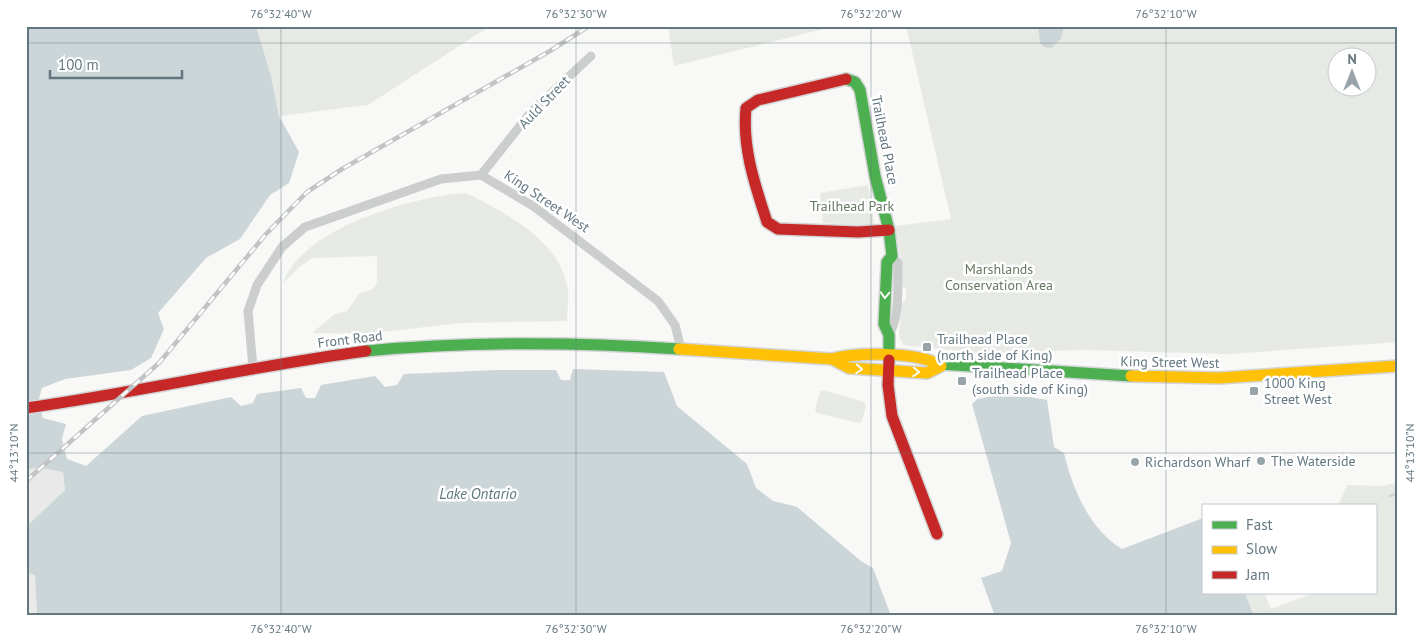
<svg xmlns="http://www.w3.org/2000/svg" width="1424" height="642" font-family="'PT Sans',sans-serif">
	<rect width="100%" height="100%" fill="#f8f8f7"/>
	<g fill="#e8e9e8">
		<path d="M41 468 63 472 65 490 26 527V469Z"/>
		<path d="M26 572 35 574 37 616H26Z"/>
	</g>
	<g fill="#e7eae4" fill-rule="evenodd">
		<path d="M256 26H490L368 105 279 116 271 76Z"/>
		<path d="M668 26H836L674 66Z"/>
		<path d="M906 26H1398V342L1229 354 1083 350 979 353 903 345 899 337 901 304 906 300V289L902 286 901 261 895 226 951 219ZM1336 58H1366V88H1336Z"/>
		<path d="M868 185 875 226 823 223 820 193Z"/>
		<path d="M466 193C506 213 561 241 568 290 569 300 567 311 567 321L460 323 366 334 312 333 335 314 347 311 359 294 373 289 377 282V256L312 258 298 268 283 284C300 228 414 196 466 193Z"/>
		<path d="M823 390 864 402 866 405 862 421 859 423 817 413 815 409 820 392Z"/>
		<path d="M1398 482V616H1254L1245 593H1264L1271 609 1314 593H1375V506H1338L1347 485 1384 486Z"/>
	</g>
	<g fill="#ccd5d7">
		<path d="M26 26H256L271 76 279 116 299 152 289 183 270 195 240 239 206 258 158 313 164 329 151 358 131 370 65 379 42 388 38 402 43 418 66 424 62 439 67 459 86 466 142 416 231 397 241 406 253 403 257 394 301 388 306 398H315L321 385 375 376 385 387 397 385 404 374 498 370H556L561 380H570L573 369 664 372 677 406 747 464 756 488 773 501 797 507 861 561 873 568 891 616H37L35 575 26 572V527L65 490 63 472 41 468 26 469Z"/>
		<path d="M1038 26H1064L1061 39 1051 48 1044 47 1040 43Z"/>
		<path d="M994 396 1030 397 1047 400 1054 447 1064 453C1072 488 1090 530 1122 549L1203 518V593H1245L1254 616H995L981 578 1002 571 1011 543 972 404 977 399Z"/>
	</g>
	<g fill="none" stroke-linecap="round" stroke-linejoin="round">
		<path stroke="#ccd5d7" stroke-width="2.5" d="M1390 496 1398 493"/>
		<defs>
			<g id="fast">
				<path d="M846 79 855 82 860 90 875 176 889 230 892 256 887 262 884 324 889 335V360"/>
				<path d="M366 351C470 341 574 342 679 349"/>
				<path d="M938 364 1131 376"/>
			</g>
			<g id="slow">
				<path d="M679 349 832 359C857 352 915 352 938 364"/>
				<path d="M832 359 849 368 927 373 941 366"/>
				<path d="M1131 376 1219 378 1398 366"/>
			</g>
			<g id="jam">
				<path d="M846 79 758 100 746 108C742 148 755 185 767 222L778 229 858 232 889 230"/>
				<path d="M889 360 888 385 892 416 937 534"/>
				<path d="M26 408C140 392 252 366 366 351"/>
			</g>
		</defs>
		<use href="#fast" stroke="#d3d5d5" stroke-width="14"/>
		<use href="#slow" stroke="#d3d5d5" stroke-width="14"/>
		<use href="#jam" stroke="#d3d5d5" stroke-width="14"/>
		<g stroke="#cccece" stroke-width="9">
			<path d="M481 175 531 112 591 56"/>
			<path d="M889 335C901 314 897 286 898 263L892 256"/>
			<path d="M253 368 248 311 257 285 282 247 305 227 441 179 481 175 533 206 658 301 675 325 681 349"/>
		</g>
		<use href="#fast" stroke="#4caf50" stroke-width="11"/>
		<use href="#slow" stroke="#ffc107" stroke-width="11"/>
		<use href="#jam" stroke="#c62828" stroke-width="11"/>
		<defs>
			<path id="rail" d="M26 481 159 363 266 234 307 192 342 169 550 51 589 26"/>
		</defs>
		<use href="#rail" stroke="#c2c3c4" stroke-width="4.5"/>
		<use href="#rail" stroke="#fff" stroke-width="2.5" stroke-dasharray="8" stroke-linecap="butt"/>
	</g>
	<defs><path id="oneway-chevron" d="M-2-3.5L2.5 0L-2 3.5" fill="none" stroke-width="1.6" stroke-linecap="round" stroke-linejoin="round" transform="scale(1.25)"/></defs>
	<g stroke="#f6fbf6">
		<use href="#oneway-chevron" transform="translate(885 295) rotate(92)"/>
		<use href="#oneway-chevron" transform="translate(859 369) rotate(4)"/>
		<use href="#oneway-chevron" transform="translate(916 372) rotate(4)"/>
	</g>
	<path fill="none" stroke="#637781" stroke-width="1" stroke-opacity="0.45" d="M281 26V616M576 26V616M871 26V616M1166 26V616M26 43H1398M26 453H1398"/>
	<g fill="#97a4aa" stroke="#fff" stroke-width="2">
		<rect x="922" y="342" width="10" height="10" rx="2.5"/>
		<rect x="957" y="376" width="10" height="10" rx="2.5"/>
		<rect x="1249" y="386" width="10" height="10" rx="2.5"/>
		<circle cx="1261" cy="461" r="5"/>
		<circle cx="1135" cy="462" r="5"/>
	</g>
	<g text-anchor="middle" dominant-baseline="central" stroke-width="5" stroke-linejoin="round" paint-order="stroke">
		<g font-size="14" fill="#637781" stroke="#fff">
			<text transform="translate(544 102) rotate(-46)">Auld Street</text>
			<text transform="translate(885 140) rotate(79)">Trailhead Place</text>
			<text transform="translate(547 201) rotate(34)">King Street West</text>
			<text transform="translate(350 339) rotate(-7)">Front Road</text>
			<text transform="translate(1170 362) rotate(1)">King Street West</text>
		</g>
		<g font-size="14" fill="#687962" stroke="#fff">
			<text x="852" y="206">Trailhead Park</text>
			<text x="999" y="269">Marshlands<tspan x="999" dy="16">Conservation Area</tspan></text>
		</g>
		<g font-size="14" fill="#637781" stroke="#fff" text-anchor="start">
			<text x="937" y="339">Trailhead Place<tspan x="937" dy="16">(north side of King)</tspan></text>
			<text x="972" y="373">Trailhead Place<tspan x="972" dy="16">(south side of King)</tspan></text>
			<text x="1264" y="383">1000 King<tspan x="1264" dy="16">Street West</tspan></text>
			<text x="1271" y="461">The Waterside</text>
			<text x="1145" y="462">Richardson Wharf</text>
		</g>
		<g font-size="15" font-style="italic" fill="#5e767c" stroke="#fff">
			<text x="478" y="493">Lake Ontario</text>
		</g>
	</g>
	<rect width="1424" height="642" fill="none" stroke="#ffffff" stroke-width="55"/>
	<rect x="1202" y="504" width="175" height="90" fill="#ffffff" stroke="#c1c9cd"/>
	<rect x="1212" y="521" width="25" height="8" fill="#4caf50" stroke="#c1c9cd"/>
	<text x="1246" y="530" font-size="15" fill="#637781">Fast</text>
	<rect x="1212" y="546" width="25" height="8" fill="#ffc107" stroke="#c1c9cd"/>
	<text x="1246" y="554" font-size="15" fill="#637781">Slow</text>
	<rect x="1212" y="571" width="25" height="8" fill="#c62828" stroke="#c1c9cd"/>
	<text x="1246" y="580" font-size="15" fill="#637781">Jam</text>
	<g transform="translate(1352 72)"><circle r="24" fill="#ffffff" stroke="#c1c9cd"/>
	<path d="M0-4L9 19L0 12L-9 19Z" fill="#97a4aa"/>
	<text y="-8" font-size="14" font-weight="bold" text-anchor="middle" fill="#637781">N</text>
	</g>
	<path d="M50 70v8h132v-8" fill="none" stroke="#637781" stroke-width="2.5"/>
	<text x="58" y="70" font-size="15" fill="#637781" stroke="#ffffff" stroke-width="4" paint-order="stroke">100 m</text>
	<rect x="28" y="28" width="1368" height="586" fill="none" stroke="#637781" stroke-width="2"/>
	<g font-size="12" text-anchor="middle" fill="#637781">
		<text x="281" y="18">76°32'40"W</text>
		<text x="576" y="18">76°32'30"W</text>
		<text x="871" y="18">76°32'20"W</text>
		<text x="1166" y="18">76°32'10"W</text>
		<text transform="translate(14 453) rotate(-90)" y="4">44°13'10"N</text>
		<text transform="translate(1410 453) rotate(-90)" y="4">44°13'10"N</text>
		<text x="281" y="633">76°32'40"W</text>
		<text x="576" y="633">76°32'30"W</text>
		<text x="871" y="633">76°32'20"W</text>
		<text x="1166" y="633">76°32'10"W</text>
	</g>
</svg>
